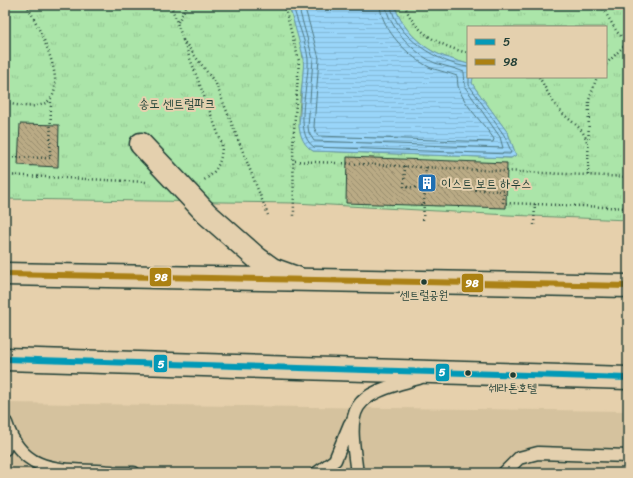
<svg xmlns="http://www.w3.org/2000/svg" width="633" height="478" font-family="Sriracha,'Poor Story',sans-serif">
	<defs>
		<pattern id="park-tufts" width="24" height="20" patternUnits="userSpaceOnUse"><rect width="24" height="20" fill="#abe5a9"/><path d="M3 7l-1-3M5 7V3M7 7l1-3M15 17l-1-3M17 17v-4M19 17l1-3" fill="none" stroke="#93c592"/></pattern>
		<pattern id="water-rules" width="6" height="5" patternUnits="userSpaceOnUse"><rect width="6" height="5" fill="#99d5f9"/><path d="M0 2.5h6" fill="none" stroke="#83b8d6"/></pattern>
		<pattern id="building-back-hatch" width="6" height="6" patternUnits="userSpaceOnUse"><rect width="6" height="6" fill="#baab85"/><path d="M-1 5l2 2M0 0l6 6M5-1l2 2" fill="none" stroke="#978c6e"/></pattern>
	</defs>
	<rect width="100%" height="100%" fill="#e6d0ac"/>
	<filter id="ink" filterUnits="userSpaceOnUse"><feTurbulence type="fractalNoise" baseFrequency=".025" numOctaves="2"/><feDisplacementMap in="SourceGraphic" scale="8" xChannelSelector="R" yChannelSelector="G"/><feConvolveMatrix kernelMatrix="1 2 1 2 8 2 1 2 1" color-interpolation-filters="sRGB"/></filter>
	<g filter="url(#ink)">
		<path fill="#d5c29e" d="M5 403 628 411V473H5Z"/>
		<path fill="url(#park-tufts)" stroke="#65916e" d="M5 5H289C293 23 301 40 303 58 307 84 286 134 313 151L511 158 516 155 508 133 475 88 472 83 473 77H606V27H468V64C458 61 447 58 438 54 420 46 399 25 395 5H628V220L508 215 295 203 5 199Z"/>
		<path fill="url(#water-rules)" stroke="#6898aa" d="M289 5H395C399 25 420 46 438 54 447 58 458 61 468 64V77H473L472 83 475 88 508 133 516 155 511 158 313 151C304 145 301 138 299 127L304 59Z"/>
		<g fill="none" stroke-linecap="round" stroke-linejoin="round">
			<g stroke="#507a83" stroke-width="1">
				<path d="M293 5C297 23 306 41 308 59 310 82 292 133 314 147L510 154 511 151 504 135 469 85V77"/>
				<path d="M298 5 313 59 308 127 309 133 314 141 503 148 500 137 465 87 464 72C455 68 444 66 435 63 416 55 387 26 386 5"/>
				<path d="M304 5 319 58 314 127 318 136 493 142 494 139C484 124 465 106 459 89 457 85 458 81 457 76 449 73 440 71 431 68 410 58 381 30 380 5"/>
				<path d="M391 5C394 36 440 64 468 67"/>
			</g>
		</g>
		<g fill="url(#building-back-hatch)" stroke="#1f3d34">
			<path d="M20 124 59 125 58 167 18 165Z"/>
			<path d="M347 157 507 163 506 208 346 203Z"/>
		</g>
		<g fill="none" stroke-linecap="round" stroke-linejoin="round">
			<defs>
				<g id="service">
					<path d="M6 423C24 478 64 468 112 472"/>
					<path d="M5 449 6 429"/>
					<path d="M108 473H134"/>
					<path d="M317 473 335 460 350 424"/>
					<path d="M357 473C347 404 349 397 419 378"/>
					<path d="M504 473 519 458 538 453 628 456"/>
				</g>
				<path id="minor" d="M141 144 207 214 258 259 272 269 297 278"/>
				<g id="secondary">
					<path d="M5 274 628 286"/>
					<path d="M5 359 628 378"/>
				</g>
			</defs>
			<use href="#service" stroke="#1f3d34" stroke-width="15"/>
			<use href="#minor" stroke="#1f3d34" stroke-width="25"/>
			<use href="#secondary" stroke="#1f3d34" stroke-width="25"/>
			<g stroke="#1f3d34" stroke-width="2.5" stroke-dasharray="1 3" stroke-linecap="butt">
				<path d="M171 5 183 40 216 84 268 215"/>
				<path d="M284 5 299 61 293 144 294 216"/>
				<path d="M405 5C413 33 443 47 468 53"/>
				<path d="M601 5 617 32 628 43"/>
				<path d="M178 22 187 5"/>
				<path d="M183 40 222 144C222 159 218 172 204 180"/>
				<path d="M606 64 628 42"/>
				<path d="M539 77C545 87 550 98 557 107 567 121 582 124 587 142"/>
				<path d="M5 103C18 105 35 110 47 102 71 86 36 23 27 5"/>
				<path d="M5 157 50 158 51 100"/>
				<path d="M295 161 628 177"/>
				<path d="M405 166 404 187 504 191 503 203 535 204"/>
				<path d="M5 175 146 182"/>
				<path d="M588 175 589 100 597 77"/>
				<path d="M423 220 426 167"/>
				<path d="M534 225 535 204 628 208"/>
			</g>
			<use href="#service" stroke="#e4d0ae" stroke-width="12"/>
			<use href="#minor" stroke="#e4d0ae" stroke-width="22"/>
			<use href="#secondary" stroke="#e4d0ae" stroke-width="22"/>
			<defs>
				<path id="bus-1" d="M5 359 628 378"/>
				<path id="bus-2" d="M5 274 628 286"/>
			</defs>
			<use href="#bus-1" stroke="#e4d0ae" stroke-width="9"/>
			<use href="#bus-2" stroke="#e4d0ae" stroke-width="9"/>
			<use href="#bus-1" stroke="#0599b7" stroke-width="6"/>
			<use href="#bus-2" stroke="#ab8112" stroke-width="6"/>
		</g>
	</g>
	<defs>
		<symbol id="building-square" viewBox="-11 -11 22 22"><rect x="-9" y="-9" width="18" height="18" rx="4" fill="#1f6fb2" stroke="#e4d0ae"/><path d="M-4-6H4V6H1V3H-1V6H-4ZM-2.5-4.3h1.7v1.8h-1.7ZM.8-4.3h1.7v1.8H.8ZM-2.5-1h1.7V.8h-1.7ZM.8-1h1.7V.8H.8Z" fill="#fff"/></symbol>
	</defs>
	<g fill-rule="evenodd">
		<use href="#building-square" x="416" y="172" width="22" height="22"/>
	</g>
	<g fill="#1f3d34" stroke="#e4d0ae" stroke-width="1.5">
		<circle cx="424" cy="282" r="3.5"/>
		<circle cx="468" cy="373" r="3.5"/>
		<circle cx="513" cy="375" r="3.5"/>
	</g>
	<g text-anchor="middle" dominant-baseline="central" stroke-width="4" stroke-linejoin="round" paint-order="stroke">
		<g font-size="12" fill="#1f3d34" stroke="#e4d0ae">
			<text x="424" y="295">센트럴공원</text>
			<text x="513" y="388">쉐라톤호텔</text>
		</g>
		<g font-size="13" fill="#26453a" stroke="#e4d0ae">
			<text x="177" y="103">송도 센트럴파크</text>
		</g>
		<g font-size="13" fill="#1f3d34" stroke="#e4d0ae" text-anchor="start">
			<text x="441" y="183">이스트 보트 하우스</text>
		</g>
	</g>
	<g stroke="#e4d0ae" stroke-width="1.5">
		<rect x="149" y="267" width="23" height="20" rx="4" fill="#ab8112"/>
		<rect x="461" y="273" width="23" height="20" rx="4" fill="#ab8112"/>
		<rect x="153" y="354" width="15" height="19" rx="4" fill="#0599b7"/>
		<rect x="435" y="363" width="15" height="19" rx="4" fill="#0599b7"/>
	</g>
	<g font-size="11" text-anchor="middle" font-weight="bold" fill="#fff">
		<text x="161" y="281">98</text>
		<text x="472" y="287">98</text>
		<text x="161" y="368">5</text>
		<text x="442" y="376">5</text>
	</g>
	<rect width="633" height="478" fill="none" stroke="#e4d0ae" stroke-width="20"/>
	<rect x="10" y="10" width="613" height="458" fill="none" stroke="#1f3d34" stroke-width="1.5" filter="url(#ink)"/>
	<rect x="467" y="26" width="140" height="52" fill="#e4d0ae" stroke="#95957d"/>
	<rect x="475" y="39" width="20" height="6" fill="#0599b7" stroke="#95957d"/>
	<text x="503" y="46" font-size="12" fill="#1f3d34">5</text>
	<rect x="475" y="59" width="20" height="6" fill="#ab8112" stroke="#95957d"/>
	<text x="503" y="66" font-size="12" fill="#1f3d34">98</text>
</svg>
